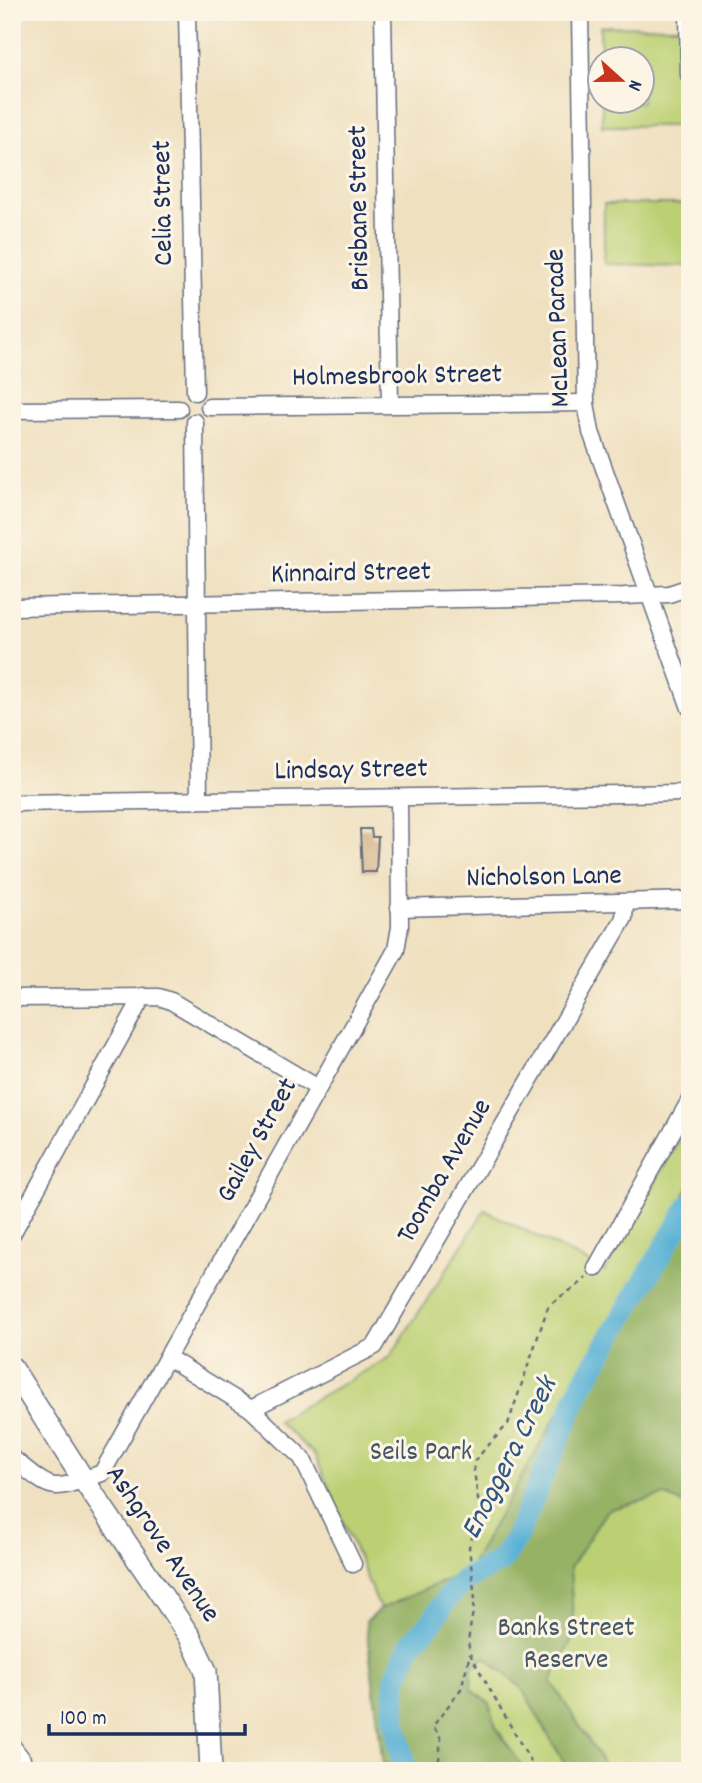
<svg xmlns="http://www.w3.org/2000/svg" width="702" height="1783" font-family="Dekko,sans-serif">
	<rect width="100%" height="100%" fill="#fcf5e5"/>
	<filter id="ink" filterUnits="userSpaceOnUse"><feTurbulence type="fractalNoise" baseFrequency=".0143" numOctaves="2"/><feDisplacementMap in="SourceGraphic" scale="14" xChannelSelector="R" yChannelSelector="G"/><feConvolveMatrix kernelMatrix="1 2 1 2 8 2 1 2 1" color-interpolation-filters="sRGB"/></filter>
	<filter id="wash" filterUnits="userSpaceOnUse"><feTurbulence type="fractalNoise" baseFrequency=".00686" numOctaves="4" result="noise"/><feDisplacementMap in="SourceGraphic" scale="28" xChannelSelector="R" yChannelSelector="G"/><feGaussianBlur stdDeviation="1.57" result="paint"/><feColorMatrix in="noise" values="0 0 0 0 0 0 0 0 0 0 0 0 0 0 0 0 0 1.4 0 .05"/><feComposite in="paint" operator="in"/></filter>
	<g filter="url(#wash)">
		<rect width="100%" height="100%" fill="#efe0bf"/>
		<g fill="#bcd073" stroke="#6c8068" stroke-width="2">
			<path d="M600 26 690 27V164H686L684 126H602V102H642V60L601 59Z"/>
			<path d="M604 204H690V266L604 264Z"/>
			<path d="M690 1120V1771H384L366 1622 380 1609 315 1455 277 1421 390 1357 485 1210 605 1271Z"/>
		</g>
		<path fill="#95b265" stroke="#587062" stroke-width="2" d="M690 1185V1507L664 1495 607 1510 570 1568 574 1635 551 1681 608 1771H569L521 1687 485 1657 472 1667 471 1689 489 1703 496 1727 525 1771H384L366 1622 380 1609 467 1571Z"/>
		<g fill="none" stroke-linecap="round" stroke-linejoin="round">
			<path stroke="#58b1d5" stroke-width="23" d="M405 1771 394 1715 396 1678 411 1643 432 1622 447 1598 464 1580 503 1559 516 1537 582 1385 690 1205"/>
		</g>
		<g id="blocks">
			<path fill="#d7b791" d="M360 829H371L372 837H378L376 872H362Z"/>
		</g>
	</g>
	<g filter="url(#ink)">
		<use href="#blocks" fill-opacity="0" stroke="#656d80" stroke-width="2"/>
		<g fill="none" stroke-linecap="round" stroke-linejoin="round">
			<defs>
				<g id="minor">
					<path d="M187 12 195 392"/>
					<path d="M383 12 390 404"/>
					<path d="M580 12 586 403 591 432 690 708"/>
					<path d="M688 12 689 75"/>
					<path d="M209 407 586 403"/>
					<path d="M12 410 179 409"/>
					<path d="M195 422 199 800"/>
					<path d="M12 607 624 596 669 594 690 587"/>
					<path d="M12 803 690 793"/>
					<path d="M399 908 690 900"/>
					<path d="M12 998 159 997 171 1001 318 1088"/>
					<path d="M12 1234 143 996"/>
					<path d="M596 1268 690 1100"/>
					<path d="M167 1357 251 1409 302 1458 353 1564"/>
					<path d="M251 1409 375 1346 624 918 625 903"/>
					<path d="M12 1458C57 1494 49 1491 102 1473L396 950 400 927 399 798"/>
					<path d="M12 1746 22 1759 23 1771"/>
				</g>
				<path id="major" d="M12 1368 83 1479 190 1637 206 1671 211 1771"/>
			</defs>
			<use href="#minor" stroke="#656d80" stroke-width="19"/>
			<use href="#major" stroke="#656d80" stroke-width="24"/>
			<g stroke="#656d80" stroke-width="2.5" stroke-dasharray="5 5" stroke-linecap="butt">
				<path d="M438 1771 441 1739 433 1726 461 1689 470 1654"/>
				<path d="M536 1771 470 1654 468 1641 475 1599 469 1547 480 1513 474 1471 475 1460 508 1424 548 1307C560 1294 575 1290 586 1278"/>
			</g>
			<use href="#minor" stroke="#fff" stroke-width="16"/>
			<use href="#major" stroke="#fff" stroke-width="21"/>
		</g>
	</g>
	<g text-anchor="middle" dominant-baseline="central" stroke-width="6" stroke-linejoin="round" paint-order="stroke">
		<g font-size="28" fill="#1b2f5e" stroke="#fcf5e5">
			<text transform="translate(165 203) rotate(-91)">Celia Street</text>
			<text transform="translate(361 208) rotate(-91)">Brisbane Street</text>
			<text transform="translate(560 328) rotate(-92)">McLean Parade</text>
			<text transform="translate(397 378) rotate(-1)">Holmesbrook Street</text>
			<text transform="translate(351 575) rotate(-1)">Kinnaird Street</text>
			<text transform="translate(351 772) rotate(-1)">Lindsay Street</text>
			<text transform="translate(544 879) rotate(-1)">Nicholson Lane</text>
			<text transform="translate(259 1141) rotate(-61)">Gailey Street</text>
			<text transform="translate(446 1172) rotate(-60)">Toomba Avenue</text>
			<text transform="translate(161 1545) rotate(56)">Ashgrove Avenue</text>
		</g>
		<g font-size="28" fill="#435763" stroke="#fcf5e5">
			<text x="421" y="1454">Seils Park</text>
			<text x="566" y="1630">Banks Street<tspan x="566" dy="32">Reserve</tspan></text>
		</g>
		<g font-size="30" font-style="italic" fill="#2d5682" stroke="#fcf5e5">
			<text transform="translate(511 1459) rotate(-63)">Enoggera Creek</text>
		</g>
	</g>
	<rect width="702" height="1783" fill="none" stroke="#fcf5e5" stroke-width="42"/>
	<g transform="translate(621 80) rotate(111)"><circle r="33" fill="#fcf5e5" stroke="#a2a6af" stroke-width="2"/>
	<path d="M0-5L12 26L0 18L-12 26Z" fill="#c8321e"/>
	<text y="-10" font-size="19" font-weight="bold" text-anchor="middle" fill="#1b2f5e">N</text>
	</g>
	<path d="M49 1724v10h196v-10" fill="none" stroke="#1b2f5e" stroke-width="3.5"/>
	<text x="60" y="1724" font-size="21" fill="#1b2f5e" stroke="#fcf5e5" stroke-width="5" paint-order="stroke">100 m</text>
</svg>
